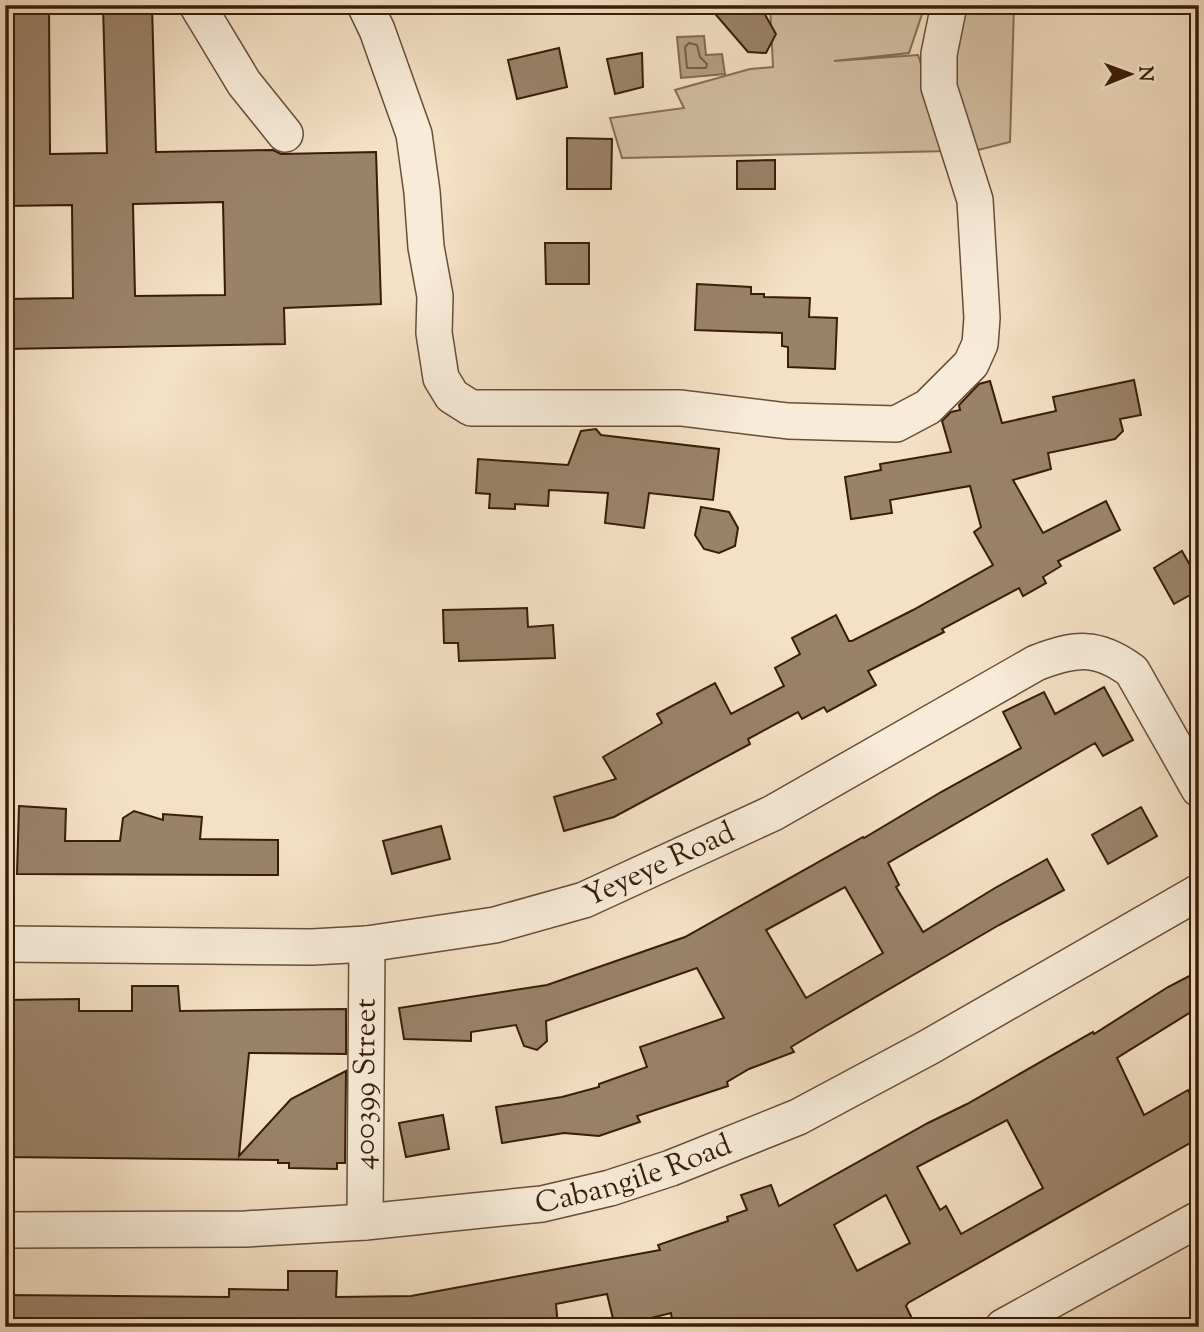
<svg xmlns="http://www.w3.org/2000/svg" width="1204" height="1332" font-family="'Sorts Mill Goudy',serif">
	<rect width="100%" height="100%" fill="#f4e0c5"/>
	<filter id="stains"><feTurbulence type="fractalNoise" baseFrequency=".00286" numOctaves="4"/><feColorMatrix values="0 0 0 0 .2 0 0 0 0 .09 0 0 0 0 .02 0 0 0 .5 -.17"/></filter>
	<radialGradient id="worn" r=".72"><stop offset=".6" stop-color="#630" stop-opacity="0"/><stop offset="1" stop-color="#630" stop-opacity=".3"/></radialGradient>
	<g fill="#d4bfa5" stroke="#866e56" stroke-width="2">
		<path d="M770 5H925L909 53 834 61 918 55 951 151 622 158 610 118 684 108 675 90 750 69 773 67Z"/>
		<path d="M963 5H1014L1010 142 970 152 950 54Z"/>
	</g>
	<path fill="#b49e84" stroke="#826a52" stroke-width="2" d="M704 36 706 55 722 54 725 74 681 78 677 37Z"/>
	<g fill="none" stroke-linecap="round" stroke-linejoin="round">
		<path stroke="#765e46" stroke-width="2" d="M689 43 697 45 700 57 707 64 706 68H687L685 47Z"/>
	</g>
	<g fill="#9a826a" stroke="#381d07" stroke-width="2" fill-rule="evenodd">
		<path d="M5 5H49L50 154 107 153 103 5H152L156 152 273 150 281 154 376 152 381 304 284 308 285 344 5 349V299L73 298 72 205 5 206ZM223 202 225 295 135 296 133 204Z"/>
		<path d="M710 8 763 11 776 34 766 53 748 52Z"/>
		<path d="M559 48 567 87 517 99 508 60Z"/>
		<path d="M642 53 643 87 615 94 607 59Z"/>
		<path d="M567 138 612 139 611 189H567Z"/>
		<path d="M775 160V189H737V161Z"/>
		<path d="M545 243H589V284H546Z"/>
		<path d="M697 284 751 287V294H764V297L810 298 809 317 837 318 835 369 788 367V347L782 346V333L695 330Z"/>
		<path d="M1134 380 1141 415 1120 419 1123 431 1115 439 1048 453 1051 469 1013 480 1043 533 1106 501 1120 530 1058 561 1061 566 1043 577 1046 583 1023 596 1019 588 942 629 944 632 868 671 876 685 827 712 824 707 802 719 798 712 748 739 750 744 614 817 564 831 554 797 616 779 603 757 662 723 657 714 715 683 731 714 784 686 775 668 800 654 792 638 836 615 849 641H852L913 610 993 565 974 532 981 527 970 486 890 500 892 513 851 519 845 477 881 470 880 464 951 452 942 421 951 412 960 410 959 405 979 384 990 381 1002 423 1056 411 1053 397Z"/>
		<path d="M596 429 601 435 719 449 713 500 649 493 644 528 605 523 608 493 549 490 548 506 515 504V509L489 508 490 494 476 493 478 459 568 465 581 431Z"/>
		<path d="M701 507 729 512 738 528 735 546 719 553 704 549 695 535Z"/>
		<path d="M1182 551 1199 581V590L1174 604 1154 568Z"/>
		<path d="M527 608 528 627 553 625 555 658 459 661 458 643H444L443 610Z"/>
		<path d="M1104 687 1133 740 1103 756 1095 743 888 863 899 885 896 887 923 932 995 888 1047 859 1064 890 999 925 826 1026 791 1047 794 1052 749 1069 727 1082 728 1086 637 1116 640 1122 599 1136 564 1133 502 1143 496 1107 562 1097 599 1087V1084L647 1067 640 1047 724 1018 697 968 546 1021 547 1041 537 1050 524 1046 516 1025 471 1032V1041L404 1039 399 1008 547 985 685 937 863 837 864 838 941 792 1021 748 1003 712 1044 692 1055 714ZM845 887 883 953 806 998 766 930Z"/>
		<path d="M19 806 66 809 65 841H120L123 818 134 811 163 820V814L202 817 200 839 278 840V875L17 874Z"/>
		<path d="M1141 807 1157 836 1108 864 1092 835Z"/>
		<path d="M441 826 450 859 392 874 383 841Z"/>
		<path d="M1199 971V1007L1117 1058 1144 1115 1188 1090 1199 1109V1138L908 1303 906 1306 916 1327H673L671 1313 615 1327 607 1294 556 1304 558 1327H5V1295L229 1297V1289L288 1290V1271H337L336 1297 411 1296 660 1250 658 1245 728 1221 727 1217 747 1210 741 1195 771 1185 779 1206 928 1123 967 1104 1093 1032 1094 1034 1168 987ZM1007 1120 1043 1188 961 1234 946 1206 940 1210 917 1167ZM886 1195 910 1243 857 1271 834 1225Z"/>
		<path d="M132 986H178L180 1011 346 1009V1054L249 1053 239 1156 291 1099 346 1071 345 1163H337V1169L289 1168V1163H278V1160L5 1157V1000L79 999V1011H132Z"/>
		<path d="M443 1115 449 1149 406 1157 399 1123Z"/>
	</g>
	<g fill="none" stroke-linecap="round" stroke-linejoin="round">
		<defs>
			<g id="minor">
				<path d="M197 5 244 83 285 134"/>
				<path d="M365 5 377 30 414 134 422 192 426 247 435 296 434 333 441 378 452 396 471 408H681L788 421 896 424 928 407 971 364 980 344 982 318 975 200 939 87V54L949 5"/>
				<path id="s1" d="M5 944 312 947 367 944 495 925 584 900 773 813 1036 663C1075 648 1097 645 1132 671L1199 789"/>
				<path id="s2" d="M365 1222 367 944"/>
				<path id="s3" d="M5 1230 245 1229 365 1222 542 1204 610 1188 671 1168 798 1117 929 1047 1199 892"/>
				<path d="M1003 1327 1199 1219"/>
			</g>
		</defs>
		<use href="#minor" stroke="#674e36" stroke-width="38"/>
		<use href="#minor" stroke="#f8ebd9" stroke-width="35"/>
	</g>
	<g text-anchor="middle" dominant-baseline="central" stroke-width="5" stroke-linejoin="round" paint-order="stroke">
		<g font-size="30" fill="#381d07" stroke="#f8ebd9">
			<text stroke="none"><textPath href="#s1" startOffset="667">Yeyeye Road</textPath></text>
			<text stroke="none"><textPath href="#s2" startOffset="138">400399 Street</textPath></text>
			<text stroke="none"><textPath href="#s3" startOffset="634">Cabangile Road</textPath></text>
		</g>
	</g>
	<rect width="1204" height="1332" fill="none" stroke="#f4e0c5" stroke-width="28"/>
	<rect x="7" y="7" width="1190" height="1318" fill="none" stroke="#381d07" stroke-width="3.5"/>
	<rect x="14" y="14" width="1176" height="1304" fill="none" stroke="#381d07" stroke-width="2"/>
	<g transform="translate(1130 74) rotate(89)" stroke="#f8ebd9" stroke-width="5" paint-order="stroke">
	<path d="M0-5L12 26L0 18L-12 26Z" fill="#381d07"/>
	<text y="-10" font-size="19" font-weight="bold" text-anchor="middle" fill="#381d07">N</text>
	</g>
	<rect width="100%" height="100%" filter="url(#stains)"/>
	<rect width="100%" height="100%" fill="url(#worn)"/>
</svg>
